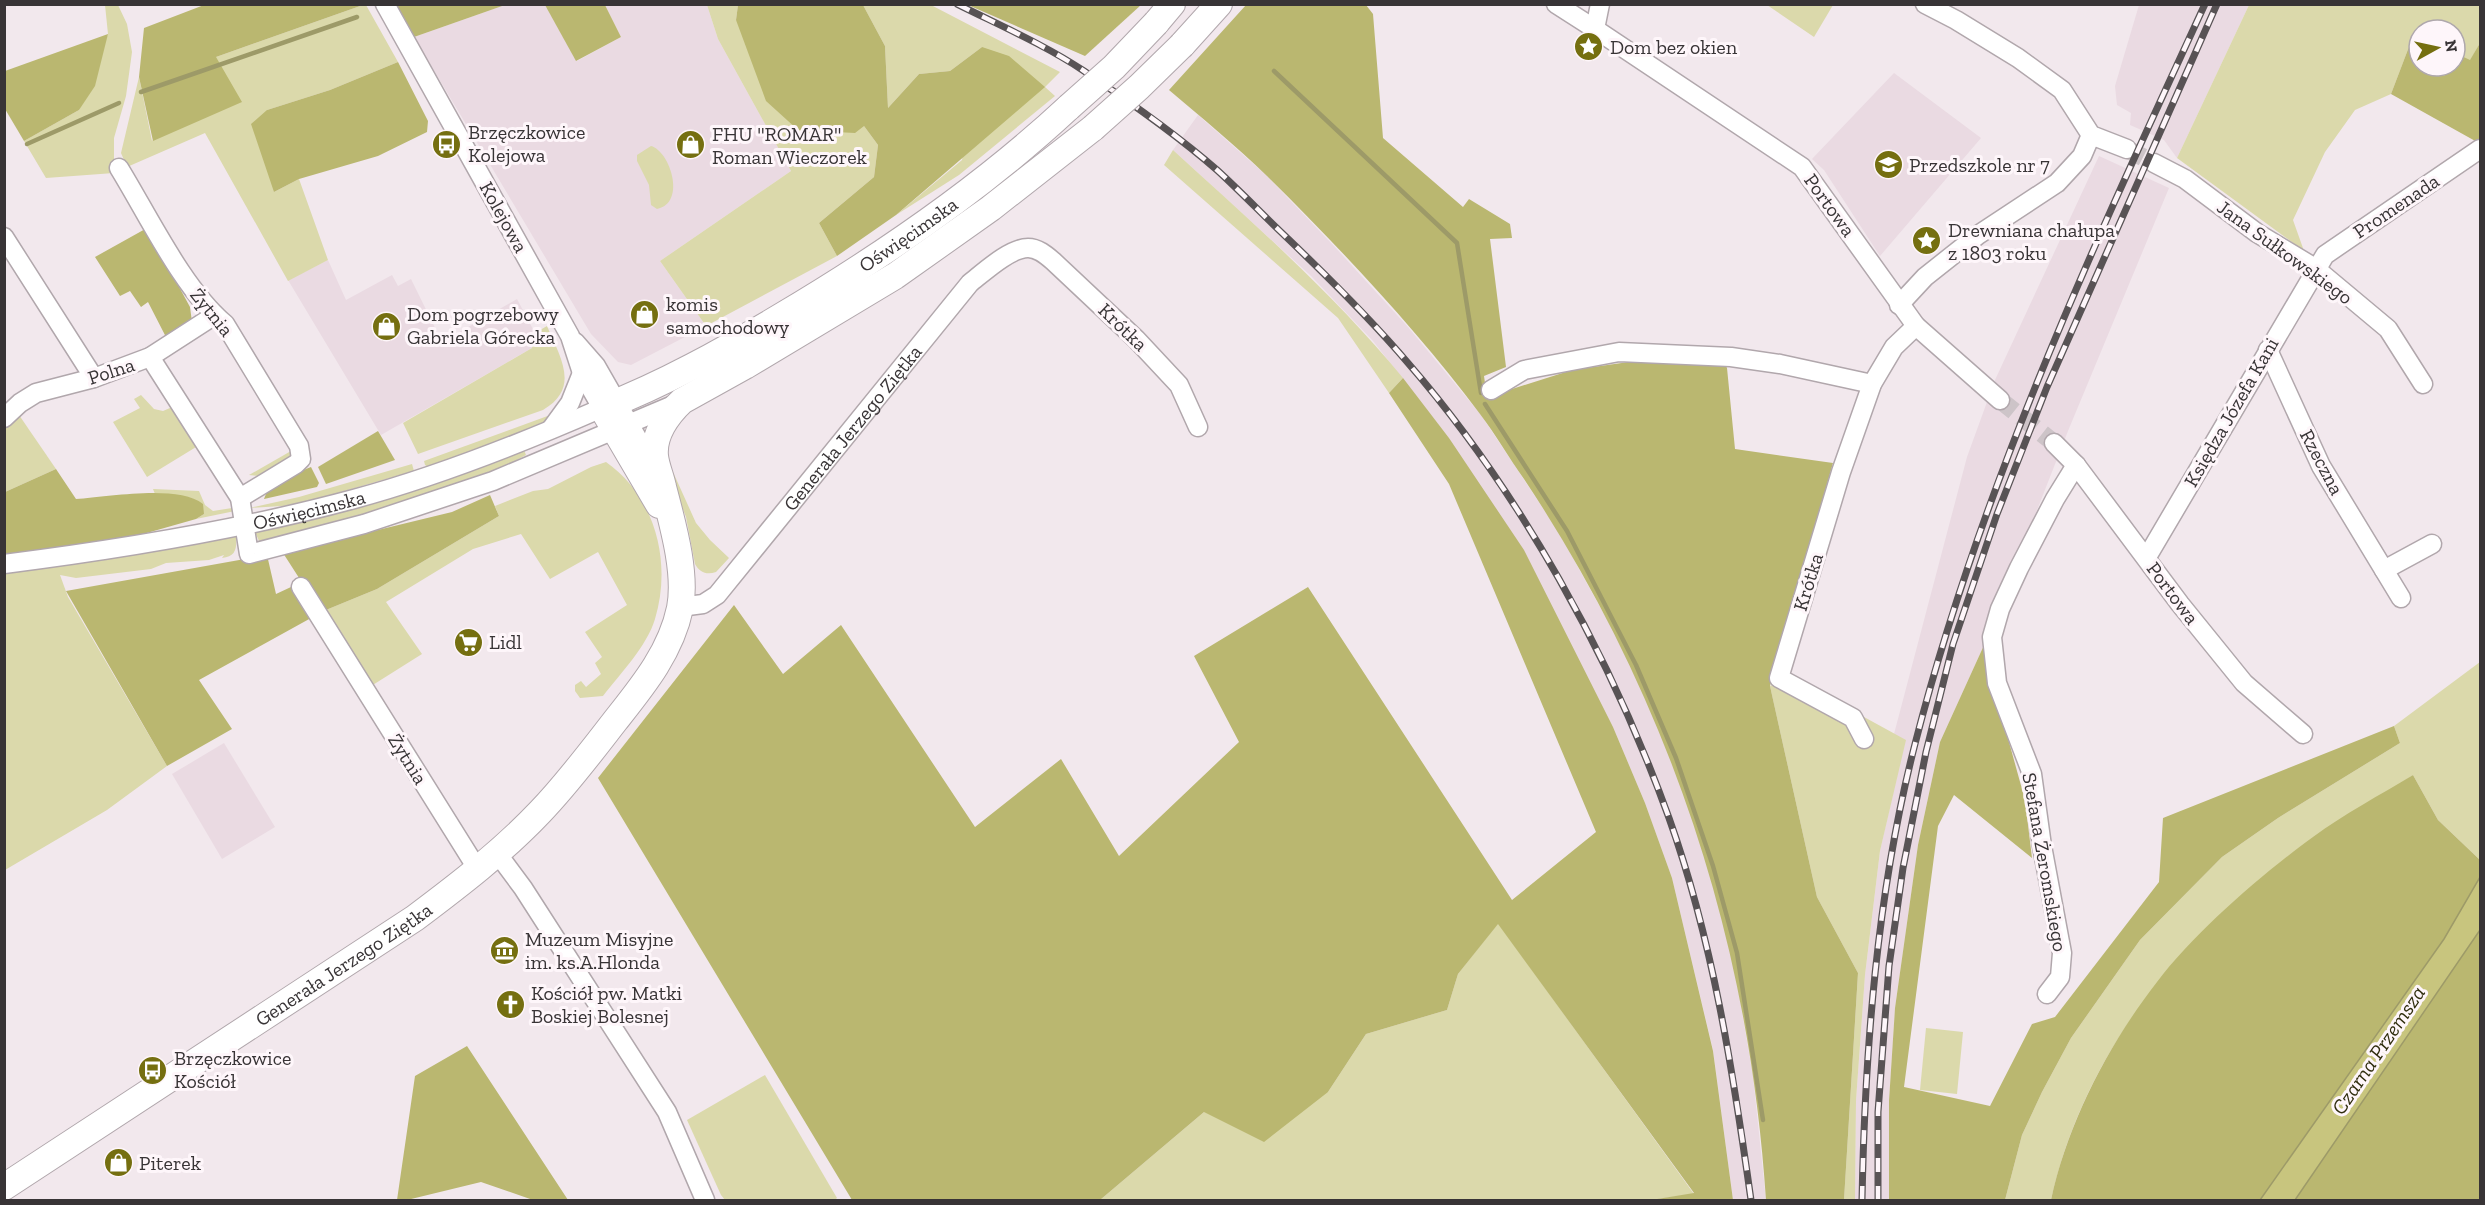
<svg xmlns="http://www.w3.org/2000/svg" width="2485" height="1205" font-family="'Zilla Slab',serif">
	<rect width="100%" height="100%" fill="#f2e8ed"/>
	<g fill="#eadae2">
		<path d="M505 5H545L577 61 621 37 605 5H707L718 39 791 171 660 261 706 326 631 365 618 362 591 334 414 37Z"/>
		<path d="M2139 5H2249L2177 158 2164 140 2130 125 2131 113 2117 105 2115 86Z"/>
		<path d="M1894 73 1981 138 1880 256 1824 170 1812 159Z"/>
		<path d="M1198 115 1266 175 1334 246 1408 327 1481 415 1558 531 1626 654 1672 760 1710 870 1735 971 1753 1076 1766 1200H1733L1713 1050 1672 878 1645 803 1613 727 1449 438 1373 341 1311 276 1173 150Z"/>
		<path d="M2099 156 2169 188 2068 431 1985 643 1940 742 1918 845 1895 1008 1889 1101V1200H1855L1856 1101 1865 975 1880 851 1905 741 1894 734 1967 457 1995 380Z"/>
		<path d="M328 260 346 300 392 275 398 286 411 279 442 342 517 299 535 333 532 348 381 435 288 280Z"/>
		<path d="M224 743 275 827 222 859 172 774Z"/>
	</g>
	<g fill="#dbd9ab">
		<path d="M105 5H118L127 24 132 52 126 96 114 138V173L46 178 24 141 79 110 108 34Z"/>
		<path d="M363 5H366L398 62 330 90 267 110 274 192 299 179 328 260 288 281 205 133 127 167 121 153 139 77 152 141 216 57Z"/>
		<path d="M707 5H738L736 20 864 126 878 145 874 177 819 223 837 256 706 326 660 261 791 171 718 39Z"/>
		<path d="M863 5H931L1060 72 1045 87 1055 96 959 175 896 215 962 160 982 47 950 71 919 74 888 108 885 46Z"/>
		<path d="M1767 5H1833L1814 37Z"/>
		<path d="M2249 5H2480V43L2470 61 2455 53V30H2419V33L2415 31 2391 94 2355 110 2325 152 2293 220 2304 251 2177 158Z"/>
		<path d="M651 146C670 151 687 203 657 209L651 205 649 185 637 161V155Z"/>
		<path d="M1173 150C1253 223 1334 294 1403 378L1389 393 1338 318 1164 165Z"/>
		<path d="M547 326C560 357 581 388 543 410L418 454 403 423 532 348 535 333Z"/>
		<path d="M141 395 154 409 163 411 177 405 201 444 147 477 113 422 140 408 134 399Z"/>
		<path d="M553 414 541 424 527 431 428 467 425 465 424 461Z"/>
		<path d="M19 415 56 469 5 492V428Z"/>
		<path d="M524 450 526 455 494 472 390 507 259 541 255 532 313 518Z"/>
		<path d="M291 451 292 458 258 476 249 475Z"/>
		<path d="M668 461 696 523 710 540 729 558 716 572C707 575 700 573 695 564L686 517 673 484Z"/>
		<path d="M606 462C656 497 672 563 655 619 647 646 620 674 603 696L580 698 575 691V685L581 681 586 687 601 674 595 663 602 657 585 632 627 605 598 552 550 579 521 534 473 549 386 602 422 654 368 688 321 612 377 589 499 516 495 506 533 491 548 489 591 467Z"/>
		<path d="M412 464 414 471 313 500 297 505 249 508 299 497Z"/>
		<path d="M153 489 199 491 205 505 213 511 232 508 235 511 196 519 204 514 169 494H155Z"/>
		<path d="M236 536C237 548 236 557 222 558L224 555 209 560 166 563 151 569 76 578 60 575 68 597 167 766 107 810 5 870 4 573Z"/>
		<path d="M2480 662V860L2438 820 2413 775C2379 798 2345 821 2311 845 2295 856 2277 866 2262 878 2160 962 2080 1070 2051 1200H2005L2022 1135 2042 1092 2071 1038 2140 940 2222 857 2278 818 2400 743 2394 726Z"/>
		<path d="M1791 677 1906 740 1880 851 1865 975 1856 1101 1855 1200H1844L1858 973 1817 897 1770 686Z"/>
		<path d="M1498 923 1694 1194 1651 1200H1100L1204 1112 1328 1092 1366 1034 1447 1010 1458 974Z"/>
		<path d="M1926 1028 1963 1032 1957 1094 1920 1090Z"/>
		<path d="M765 1075 837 1198 835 1200H725L721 1195 687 1120Z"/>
	</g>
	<g fill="#bab770">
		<path d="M204 5V4L363 5 216 57 242 102 153 141 139 77 144 28Z"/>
		<path d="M396 5H505L414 37Z"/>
		<path d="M545 5H605L621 37 576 61Z"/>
		<path d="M738 5H863L885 46 888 108 919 74 950 71 982 47 1009 56 1045 87 896 215 837 256 819 223 874 177 878 145 864 126 855 133 798 130 766 101 736 20Z"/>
		<path d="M968 5H1141L1085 56Z"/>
		<path d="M1246 5H1366L1373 14 1383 138 1463 207 1469 199 1510 224 1512 238 1490 239 1506 367 1484 376 1487 397 1572 370 1643 360 1724 362 1727 368 1735 449 1833 463 1770 686 1817 897 1858 973 1844 1200H1766C1749 939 1669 697 1524 479 1509 458 1496 435 1480 414 1419 332 1340 248 1267 176 1236 146 1202 118 1169 90Z"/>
		<path d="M2415 31 2419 33V66H2455V53L2470 60 2480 43V139L2477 142 2391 94Z"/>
		<path d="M108 34 95 86 79 110 24 141 5 109V71Z"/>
		<path d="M398 62 428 121 427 132 378 156 299 179 274 192 251 124 267 110 330 90Z"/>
		<path d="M147 228 190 307 192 322 167 339 148 302 141 307 130 291 120 296 95 257Z"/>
		<path d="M1403 378 1449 438 1524 550 1613 727 1645 803 1672 878 1713 1051 1733 1200H1651L1694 1193 1498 924 1458 974 1447 1010 1366 1034 1328 1092 1264 1142 1204 1112 1100 1200H852L598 778 734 605 783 674 841 625 975 827 1061 759 1119 856 1239 742 1194 656 1308 587 1512 900 1596 832 1449 484 1389 393Z"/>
		<path d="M378 431 395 460 326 484 318 467Z"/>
		<path d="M311 467 319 483 317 487 264 499C270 481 294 474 311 467Z"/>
		<path d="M56 469 76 499C108 497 178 484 203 504L204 514 196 519 108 544 5 554V492Z"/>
		<path d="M490 495 499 516 377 589 321 612 283 553 452 512Z"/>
		<path d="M267 555 276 594 291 587 311 618 199 680 232 729 167 766 66 591Z"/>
		<path d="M1985 643V655L2025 800 2032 858 1954 795 1938 826 1904 1087 1990 1106 2032 1024 2055 1017 2159 882 2163 818 2394 726 2400 743 2278 818 2222 857 2140 940 2071 1038 2042 1092 2022 1135 2005 1200H1889V1101L1895 1008 1918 845 1940 742Z"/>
		<path d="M2413 775 2438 820 2480 860V877L2444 939 2260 1200H2051C2068 1122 2108 1045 2157 982 2195 932 2262 874 2313 837 2344 814 2380 795 2413 775Z"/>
		<path d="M2480 930V1200H2295Z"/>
		<path d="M467 1046 568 1200H533L481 1182 407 1200H397L415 1076Z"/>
	</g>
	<path fill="#c8c57e" stroke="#9d9a68" stroke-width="1.5" d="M2480 877V930L2295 1200H2260L2444 939Z"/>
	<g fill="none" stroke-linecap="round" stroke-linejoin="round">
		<g stroke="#9d9a68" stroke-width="4.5">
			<path d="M1274 71 1457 243 1481 393"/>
			<path d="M141 92 357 17"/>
			<path d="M27 144 119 103"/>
			<path d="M1485 404 1567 531 1636 665 1676 758 1713 866 1737 953 1763 1120"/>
		</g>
		<g stroke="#cdc4c8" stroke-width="18" stroke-dasharray="18 9" stroke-linecap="butt">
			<path d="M2127 149 2154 163"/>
			<path d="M2000 400 2054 443"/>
		</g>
		<defs>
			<g id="minor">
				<path d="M1556 4 1595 29"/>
				<path d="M1600 4 1595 29 1802 167 1916 326 2000 400"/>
				<path d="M1925 4 1956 20 2018 58 2062 90 2091 135 2127 149"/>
				<path d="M2154 163 2185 179 2257 233 2315 268 2388 329 2423 384"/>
				<path d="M119 168C148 215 183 289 225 324L299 446 301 459 296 464 240 498"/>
				<path d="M4 237 94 378"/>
				<path d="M1899 305 1925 277 1978 235 2057 183 2082 156 2091 135"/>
				<path d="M575 342 596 366 643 448 655 456"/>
				<path d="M2268 350 2321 466 2401 598"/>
				<path d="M150 357 240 498 249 554 364 524 493 481 678 403"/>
				<path d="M1491 390 1524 370 1619 352 1731 357 1780 364 1872 384"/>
				<path d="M4 418 20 403 36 393 94 378 150 357 215 315"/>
				<path d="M551 429 570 403 582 373"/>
				<path d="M2054 443 2076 465 2180 604 2244 683 2303 734"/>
				<path d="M2147 557 2325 255 2480 149"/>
				<path id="s1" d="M4 564C122 549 240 530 354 499 439 476 522 443 602 408L582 373 570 336 385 4"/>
				<path d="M2384 570 2432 544"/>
				<path d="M301 587 478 870"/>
				<path id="s2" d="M680 607 703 604 717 595 970 283C984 272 1010 248 1028 248 1038 248 1046 255 1053 261L1136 339 1179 385 1198 427"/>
				<path d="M1864 739 1853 718 1779 678 1841 472 1872 384 1894 347 1916 326"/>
				<path d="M497 853 523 888 667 1112 705 1200"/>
				<path d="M2047 994 2060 977 2062 953 2042 846 2032 774 1997 683 1992 637 2000 609 2019 568 2055 499 2076 465"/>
			</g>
			<g id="secondary">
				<path d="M1156 23 1172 4"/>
				<path d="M1182 45 1219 4"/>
				<path id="s3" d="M659 505 602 408C664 384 723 351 780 317 883 256 981 189 1069 107"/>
				<path id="s4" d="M4 1187 415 918C459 885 502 852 540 812 567 784 591 752 615 721 642 687 671 652 680 608 687 572 672 522 663 487 661 477 656 466 655 456 653 435 667 415 682 401L745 366 895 276 991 208 1093 128"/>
			</g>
		</defs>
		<use href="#minor" stroke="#b1a7ac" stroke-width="21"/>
		<use href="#secondary" stroke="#b1a7ac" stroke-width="28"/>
		<use href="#minor" stroke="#fff" stroke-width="18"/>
		<use href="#secondary" stroke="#fff" stroke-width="26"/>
		<defs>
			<g id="rail">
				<path d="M957 4C999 25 1045 45 1084 71 1130 102 1176 134 1217 170 1239 190 1260 212 1282 233 1326 275 1369 317 1408 363 1520 492 1611 657 1669 818 1713 941 1733 1072 1751 1200"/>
				<path d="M1862 1200C1865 1048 1877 892 1915 744 1981 486 2094 245 2205 4"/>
				<path d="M1878 1200V1112L1889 966 1903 868 1926 752 1953 644 1997 514 2047 387 2217 4"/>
			</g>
		</defs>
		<use href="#rail" stroke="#585355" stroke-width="7"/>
		<use href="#rail" stroke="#fef6fa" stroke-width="4.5" stroke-dasharray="14" stroke-linecap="butt"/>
		<defs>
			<g id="secondary-bridge">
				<path d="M1069 107 1114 67 1156 23"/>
				<path d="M1093 128 1139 87 1182 45"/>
			</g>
		</defs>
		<use href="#secondary-bridge" stroke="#b1a7ac" stroke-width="28" stroke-linecap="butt"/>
		<use href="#secondary-bridge" stroke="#fff" stroke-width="26"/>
	</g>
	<defs>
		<symbol id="sight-disc" viewBox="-11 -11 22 22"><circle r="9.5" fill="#756f10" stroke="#fef6fa"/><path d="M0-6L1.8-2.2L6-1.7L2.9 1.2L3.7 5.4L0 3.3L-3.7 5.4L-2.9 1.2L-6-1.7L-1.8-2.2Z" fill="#fff"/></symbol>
		<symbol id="bus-disc" viewBox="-11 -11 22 22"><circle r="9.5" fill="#756f10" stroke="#fef6fa"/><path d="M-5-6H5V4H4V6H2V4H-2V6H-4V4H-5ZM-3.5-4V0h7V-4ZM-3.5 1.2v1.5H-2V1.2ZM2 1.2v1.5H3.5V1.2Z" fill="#fff"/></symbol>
		<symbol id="shop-disc" viewBox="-11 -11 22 22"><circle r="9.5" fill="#756f10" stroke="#fef6fa"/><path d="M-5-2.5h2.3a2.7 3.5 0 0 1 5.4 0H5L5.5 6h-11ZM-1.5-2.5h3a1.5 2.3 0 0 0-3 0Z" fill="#fff"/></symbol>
		<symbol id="school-disc" viewBox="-11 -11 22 22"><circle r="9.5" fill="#756f10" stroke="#fef6fa"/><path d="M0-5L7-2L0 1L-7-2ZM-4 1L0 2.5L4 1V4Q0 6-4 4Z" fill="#fff"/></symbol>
		<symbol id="supermarket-disc" viewBox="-11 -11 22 22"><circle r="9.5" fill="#756f10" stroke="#fef6fa"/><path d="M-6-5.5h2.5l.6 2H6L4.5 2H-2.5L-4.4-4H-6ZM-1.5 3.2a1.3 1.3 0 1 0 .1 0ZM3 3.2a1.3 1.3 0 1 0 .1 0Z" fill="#fff"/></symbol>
		<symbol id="museum-disc" viewBox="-11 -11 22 22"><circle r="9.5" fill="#756f10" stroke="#fef6fa"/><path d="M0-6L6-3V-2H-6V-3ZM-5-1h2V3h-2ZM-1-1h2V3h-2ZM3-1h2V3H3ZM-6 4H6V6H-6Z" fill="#fff"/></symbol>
		<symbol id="church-disc" viewBox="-11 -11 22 22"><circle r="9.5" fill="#756f10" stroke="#fef6fa"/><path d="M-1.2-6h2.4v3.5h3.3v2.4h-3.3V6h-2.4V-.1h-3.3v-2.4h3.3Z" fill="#fff"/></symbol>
	</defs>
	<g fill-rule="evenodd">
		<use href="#sight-disc" x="1572" y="30" width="33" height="33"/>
		<use href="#bus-disc" x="430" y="128" width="33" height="33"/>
		<use href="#shop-disc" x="674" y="128" width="33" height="33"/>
		<use href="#school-disc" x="1872" y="148" width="33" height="33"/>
		<use href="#sight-disc" x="1910" y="224" width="33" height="33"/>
		<use href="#shop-disc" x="628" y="298" width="33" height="33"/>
		<use href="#shop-disc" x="370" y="310" width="33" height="33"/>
		<use href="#supermarket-disc" x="452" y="626" width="33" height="33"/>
		<use href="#museum-disc" x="488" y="934" width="33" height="33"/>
		<use href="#church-disc" x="494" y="988" width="33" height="33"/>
		<use href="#bus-disc" x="136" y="1054" width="33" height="33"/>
		<use href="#shop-disc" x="102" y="1146" width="33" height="33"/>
	</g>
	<g text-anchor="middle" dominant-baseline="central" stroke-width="6" stroke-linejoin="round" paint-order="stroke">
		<g font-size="20" fill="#383436" stroke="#fef6fa" text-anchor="start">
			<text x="1610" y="47">Dom bez okien</text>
			<text x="468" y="132">Brzęczkowice<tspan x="468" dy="23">Kolejowa</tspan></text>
			<text x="712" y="134">FHU "ROMAR"<tspan x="712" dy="23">Roman Wieczorek</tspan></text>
			<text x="1909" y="165">Przedszkole nr 7</text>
			<text x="1948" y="230">Drewniana chałupa<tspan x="1948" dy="23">z 1803 roku</tspan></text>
			<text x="666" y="304">komis<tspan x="666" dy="23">samochodowy</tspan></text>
			<text x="407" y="314">Dom pogrzebowy<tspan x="407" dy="23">Gabriela Górecka</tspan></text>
			<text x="489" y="642">Lidl</text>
			<text x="525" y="939">Muzeum Misyjne<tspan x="525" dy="23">im. ks.A.Hlonda</tspan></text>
			<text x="531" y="993">Kościół pw. Matki<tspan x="531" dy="23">Boskiej Bolesnej</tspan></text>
			<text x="174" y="1058">Brzęczkowice<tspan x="174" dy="23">Kościół</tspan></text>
			<text x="139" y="1163">Piterek</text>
		</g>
		<g font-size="20" fill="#383436" stroke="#fef6fa">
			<text transform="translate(1830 205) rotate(54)">Portowa</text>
			<text transform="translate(2396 206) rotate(-34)">Promenada</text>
			<text transform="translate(504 217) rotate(61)">Kolejowa</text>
			<text stroke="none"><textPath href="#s3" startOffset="465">Oświęcimska</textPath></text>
			<text transform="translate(2285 252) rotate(36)">Jana Sułkowskiego</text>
			<text transform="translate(212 312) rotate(51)">Żytnia</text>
			<text transform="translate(1123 327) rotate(44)">Krótka</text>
			<text transform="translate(111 371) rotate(-18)">Polna</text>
			<text transform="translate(2231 412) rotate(-60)">Księdza Józefa Kani</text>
			<text stroke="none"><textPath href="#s2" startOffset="255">Generała Jerzego Ziętka</textPath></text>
			<text transform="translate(2322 462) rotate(62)">Rzeczna</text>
			<text stroke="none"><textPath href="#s1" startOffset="310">Oświęcimska</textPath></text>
			<text transform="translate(1808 582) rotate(-73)">Krótka</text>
			<text transform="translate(2173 593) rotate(53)">Portowa</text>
			<text transform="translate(408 759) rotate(58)">Żytnia</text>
			<text transform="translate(2045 862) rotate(80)">Stefana Żeromskiego</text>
			<text stroke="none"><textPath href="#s4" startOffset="406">Generała Jerzego Ziętka</textPath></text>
		</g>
		<g font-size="21" font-style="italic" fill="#2f2d0d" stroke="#fef6fa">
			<text transform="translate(2378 1050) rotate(-56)">Czarna Przemsza</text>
		</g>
	</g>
	<rect width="2485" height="1205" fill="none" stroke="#383436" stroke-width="12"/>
	<g transform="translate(2437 48) rotate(82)"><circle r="28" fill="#fef6fa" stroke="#afa8ac" stroke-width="1.5"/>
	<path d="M0-4.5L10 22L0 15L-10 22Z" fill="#756f10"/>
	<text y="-9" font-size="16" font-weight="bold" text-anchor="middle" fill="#383436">N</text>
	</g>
</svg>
